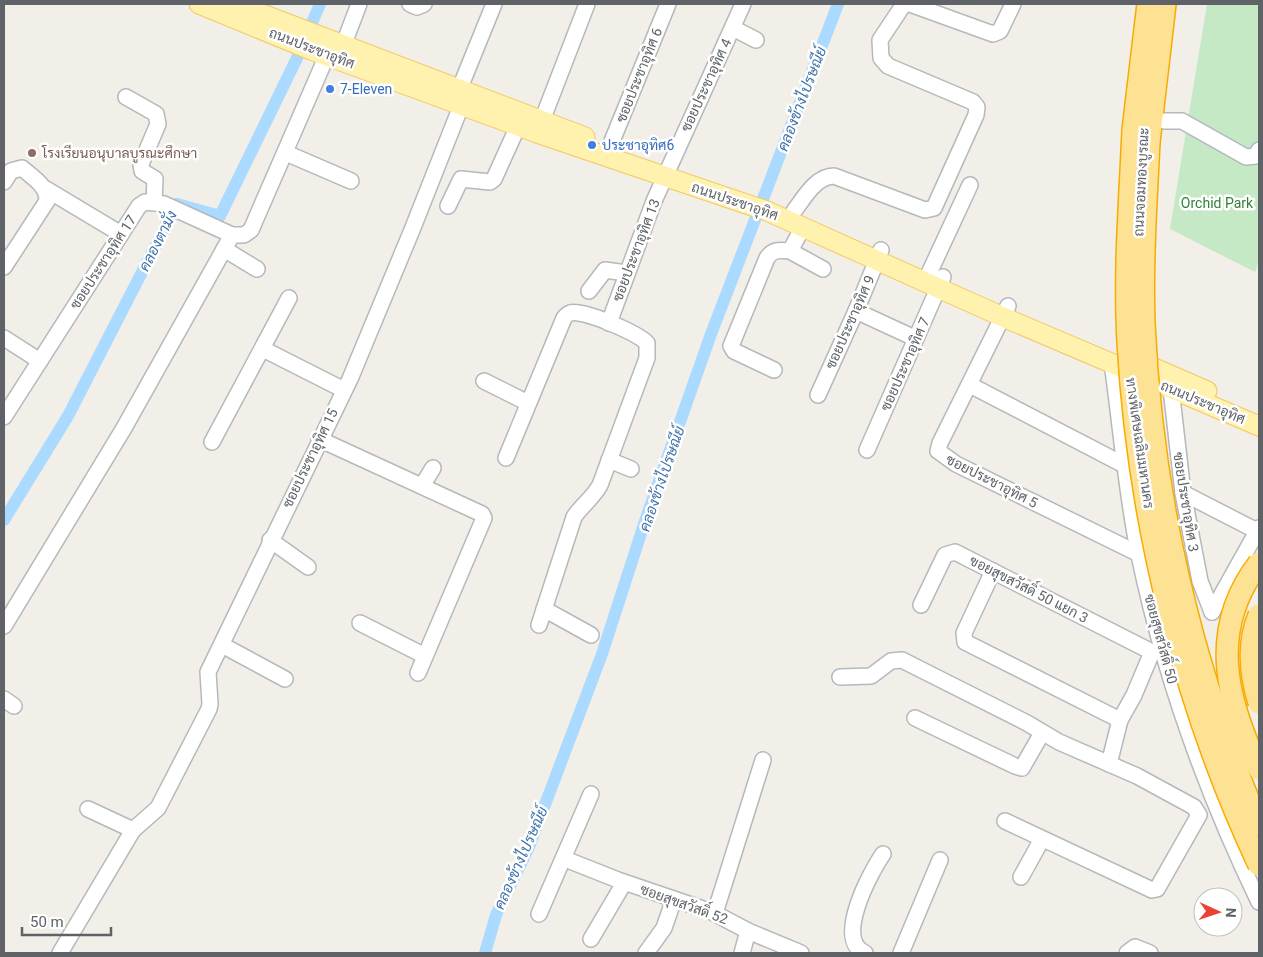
<svg xmlns="http://www.w3.org/2000/svg" width="1263" height="957" font-family="Roboto,Sarabun,sans-serif">
	<rect width="100%" height="100%" fill="#f1efe8"/>
	<path fill="#c5e8c5" d="M1207 4H1259V260L1255 272 1170 229Z"/>
	<g fill="none" stroke-linecap="round" stroke-linejoin="round">
		<g stroke="#aadaff" stroke-width="12">
			<path d="M4 520 68 416 177 204 220 216 297 58 320 4"/>
			<path d="M485 953 496 915 529 847 602 654 645 521 711 334 838 4"/>
		</g>
		<defs>
			<g id="minor">
				<path d="M410 4 417 7 424 4"/>
				<path d="M910 4 993 34 1000 31 1013 4"/>
				<path d="M733 28 756 40"/>
				<path d="M343 46 359 4"/>
				<path d="M126 97 156 114 158 124 141 164 142 171 155 179 154 202"/>
				<path d="M455 100 494 4"/>
				<path d="M1164 121H1182L1246 157 1256 156 1259 150"/>
				<path d="M538 131 587 4"/>
				<path d="M610 146 668 4"/>
				<path d="M286 153 351 181"/>
				<path d="M4 182 11 171 22 168C32 177 48 186 47 201L4 267"/>
				<path d="M46 189 121 234"/>
				<path d="M448 206 461 179 490 182 494 179 518 126"/>
				<path d="M794 211C804 198 816 176 834 176L925 210 934 208 976 115 977 107 973 102 888 66 881 58 880 40 904 4"/>
				<path d="M224 249 257 269"/>
				<path d="M790 251 823 269"/>
				<path d="M925 282 970 185"/>
				<path d="M589 291 605 270 626 273"/>
				<path d="M1008 306 940 443 938 451 956 464 1139 554"/>
				<path d="M856 311 908 335"/>
				<path d="M609 323 654 201 743 4"/>
				<path d="M4 338 40 361"/>
				<path d="M263 349 344 390"/>
				<path d="M1112 363C1121 427 1126 492 1139 555 1164 675 1206 792 1259 902"/>
				<path d="M774 370 734 351 731 346 767 258C773 249 780 250 790 251L803 227"/>
				<path d="M484 381 528 403"/>
				<path d="M970 385 1126 466"/>
				<path d="M1171 389 1183 493 1200 581 1212 612"/>
				<path d="M818 395 856 311 881 250"/>
				<path d="M4 417 139 206 145 202 164 204 232 235H244L251 230 331 46"/>
				<path d="M319 439 482 514 484 518 418 673"/>
				<path d="M212 442 289 298"/>
				<path d="M867 450 943 277"/>
				<path d="M506 458 564 318C566 316 567 314 570 313 583 309 637 333 647 343V358L600 485C593 498 582 505 574 517L539 625"/>
				<path d="M609 460 631 469"/>
				<path d="M422 486 433 468"/>
				<path d="M1183 493 1257 531"/>
				<path d="M270 540 308 567"/>
				<path d="M993 571 964 633 965 642 1120 720"/>
				<path d="M921 605 945 555 955 552 1152 652 1163 650"/>
				<path d="M544 609 591 635"/>
				<path d="M1212 612 1259 528"/>
				<path d="M360 623 425 656"/>
				<path d="M4 626 124 428 232 235"/>
				<path d="M222 645 285 679"/>
				<path d="M840 677 871 676 891 661 902 660 1027 723 1059 742 1137 776 1194 807 1199 815 1157 889 1152 890 1005 821"/>
				<path d="M4 699 14 706"/>
				<path d="M915 718 1015 766 1022 768 1042 733"/>
				<path d="M1109 764 1120 720 1134 695 1152 652"/>
				<path d="M88 809 133 830 158 808 209 709 210 704 208 672 350 379 412 230 465 96"/>
				<path d="M565 859 618 880 712 912 748 931 801 953"/>
				<path d="M1021 877 1042 839"/>
				<path d="M715 913 763 760"/>
				<path d="M539 914 591 794"/>
				<path d="M591 939 624 883"/>
				<path d="M60 953 133 830"/>
				<path d="M646 953 664 928 674 899"/>
				<path d="M742 953 748 931"/>
				<path d="M865 953C834 940 870 873 883 854"/>
				<path d="M901 953 940 860"/>
				<path d="M1127 953 1135 947 1150 953"/>
			</g>
			<g id="major">
				<path d="M199 4 311 50 537 133 767 211 1003 317 1259 426"/>
				<path d="M236 4 585 137"/>
				<path d="M1138 361 1207 391"/>
			</g>
			<g id="highway">
				<path d="M1133 130 1148 4"/>
				<path d="M1149 142 1165 4"/>
			</g>
		</defs>
		<use href="#minor" stroke="#b5b8bc" stroke-width="18"/>
		<use href="#major" stroke="#f2c960" stroke-width="21"/>
		<use href="#highway" stroke="#f9ab00" stroke-width="24"/>
		<use href="#minor" stroke="#fff" stroke-width="15"/>
		<use href="#major" stroke="#fff2af" stroke-width="19"/>
		<use href="#highway" stroke="#fde293" stroke-width="21"/>
		<defs>
			<g id="highway-bridge">
				<path d="M1133 130C1130 200 1124 271 1128 342 1138 521 1183 703 1259 865"/>
				<path d="M1149 142C1146 203 1142 263 1144 323 1152 496 1191 666 1259 825"/>
				<path d="M1259 563C1208 629 1226 700 1259 769"/>
				<path d="M1259 615C1247 644 1250 674 1259 703"/>
			</g>
		</defs>
		<use href="#highway-bridge" stroke="#f9ab00" stroke-width="24" stroke-linecap="butt"/>
		<use href="#highway-bridge" stroke="#fde293" stroke-width="21"/>
	</g>
	<g fill="#3f7fe0" stroke="#fff" stroke-width="2">
		<circle cx="330" cy="89" r="5"/>
		<circle cx="592" cy="145" r="5"/>
	</g>
	<circle fill="#8d6e63" stroke="#fff" stroke-width="2" cx="32" cy="153" r="5"/>
	<g text-anchor="middle" dominant-baseline="central" stroke-width="5" stroke-linejoin="round" paint-order="stroke">
		<g font-size="14" fill="#5f6368" stroke="#fff">
			<text transform="translate(312 48) rotate(21)">ถนนประชาอุทิศ</text>
			<text transform="translate(639 75) rotate(-68)">ซอยประชาอุทิศ 6</text>
			<text transform="translate(706 85) rotate(-65)">ซอยประชาอุทิศ 4</text>
			<text transform="translate(1141 182) rotate(-87)">ถนนจอมทองบูรณะ</text>
			<text transform="translate(735 201) rotate(19)">ถนนประชาอุทิศ</text>
			<text transform="translate(636 250) rotate(-69)">ซอยประชาอุทิศ 13</text>
			<text transform="translate(103 262) rotate(-57)">ซอยประชาอุทิศ 17</text>
			<text transform="translate(850 322) rotate(-66)">ซอยประชาอุทิศ 9</text>
			<text transform="translate(905 364) rotate(-66)">ซอยประชาอุทิศ 7</text>
			<text transform="translate(1203 402) rotate(23)">ถนนประชาอุทิศ</text>
			<text transform="translate(1140 443) rotate(82)">ทางพิเศษเฉลิมมหานคร</text>
			<text transform="translate(310 458) rotate(-64)">ซอยประชาอุทิศ 15</text>
			<text transform="translate(992 481) rotate(27)">ซอยประชาอุทิศ 5</text>
			<text transform="translate(1186 502) rotate(81)">ซอยประชาอุทิศ 3</text>
			<text transform="translate(1029 589) rotate(27)">ฃอยสุขสวัสดิ์ 50 แยก 3</text>
			<text transform="translate(1161 639) rotate(75)">ซอยสุขสวัสดิ์ 50</text>
			<text transform="translate(684 904) rotate(20)">ซอยสุขสวัสดิ์ 52</text>
		</g>
		<g font-size="14" fill="#366cbe" stroke="#fff" text-anchor="start">
			<text x="340" y="89">7-Eleven</text>
			<text x="602" y="145">ประชาอุทิศ6</text>
		</g>
		<g font-size="14" fill="#785e54" stroke="#fff" text-anchor="start">
			<text x="42" y="153">โรงเรียนอนุบาลบูรณะศึกษา</text>
		</g>
		<g font-size="14" fill="#348238" stroke="#fff">
			<text x="1217" y="203">Orchid Park</text>
		</g>
		<g font-size="15" font-style="italic" fill="#4174aa" stroke="#fff">
			<text transform="translate(802 99) rotate(-69)">คลองข้างไปรษณีย์</text>
			<text transform="translate(158 241) rotate(-63)">คลองตามั่ง</text>
			<text transform="translate(662 479) rotate(-71)">คลองข้างไปรษณีย์</text>
			<text transform="translate(521 858) rotate(-66)">คลองข้างไปรษณีย์</text>
		</g>
	</g>
	<rect width="1263" height="957" fill="none" stroke="#5f6368" stroke-width="10"/>
	<g transform="translate(1218 912) rotate(93)"><circle r="24" fill="#ffffff" stroke="#bfc1c3"/>
	<path d="M0-4L9 19L0 12L-9 19Z" fill="#ea4335"/>
	<text y="-8" font-size="14" font-weight="bold" text-anchor="middle" fill="#5f6368">N</text>
	</g>
	<path d="M22 927v8h89v-8" fill="none" stroke="#5f6368" stroke-width="2.5"/>
	<text x="30" y="927" font-size="15" fill="#5f6368" stroke="#ffffff" stroke-width="4" paint-order="stroke">50 m</text>
</svg>
